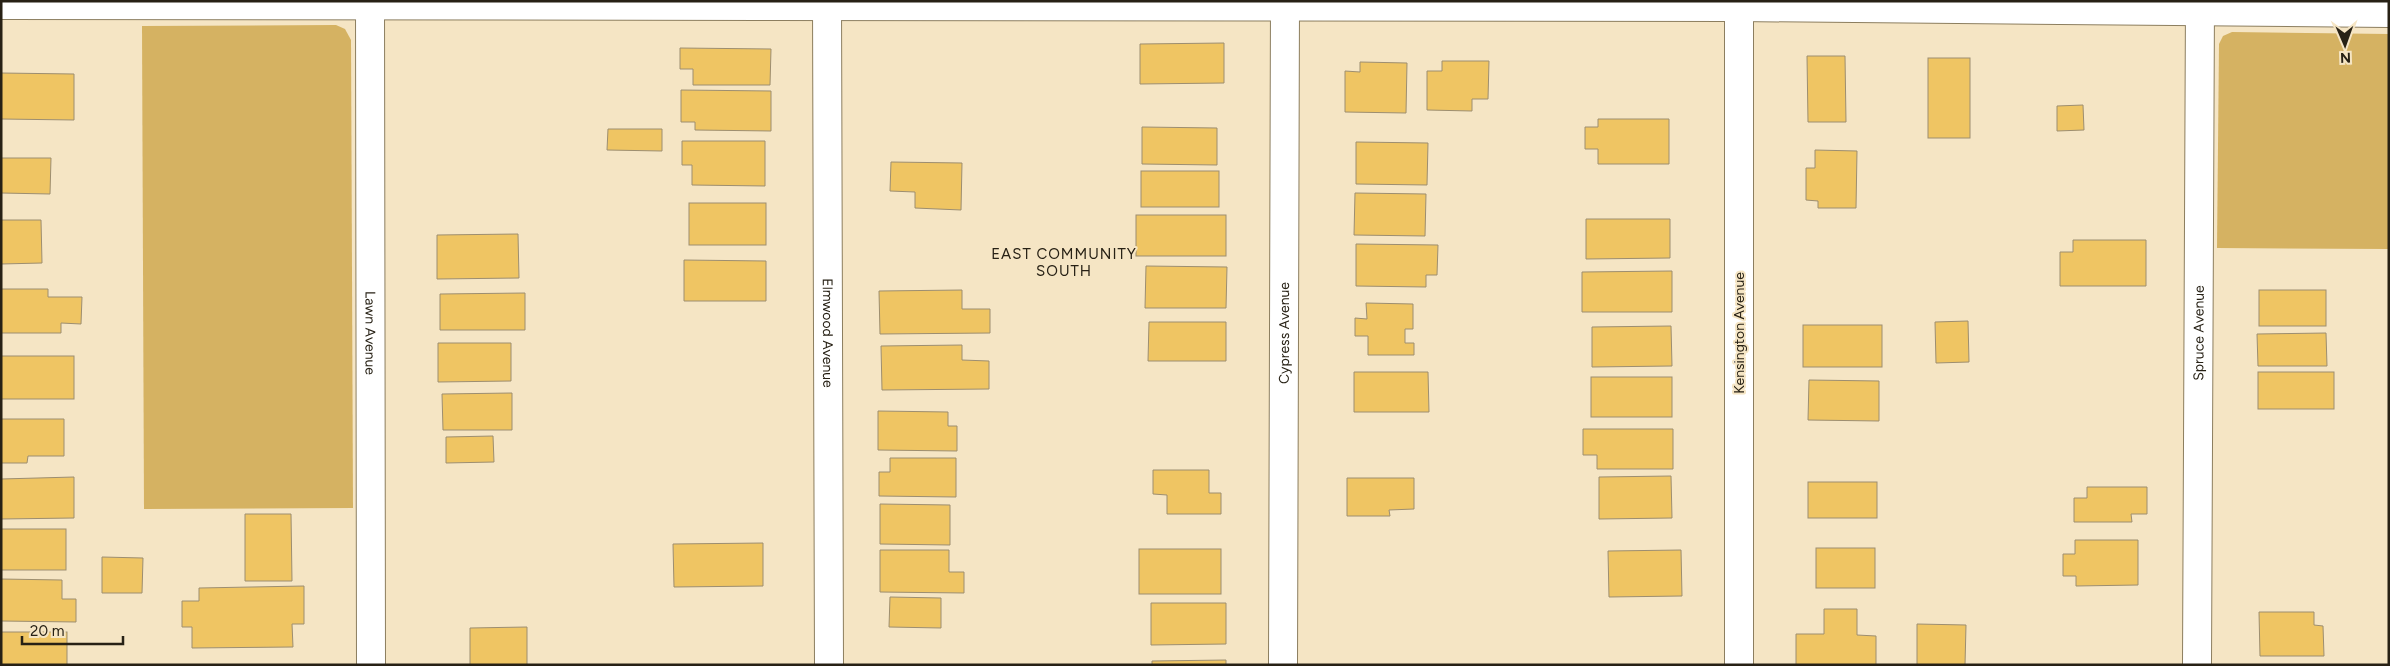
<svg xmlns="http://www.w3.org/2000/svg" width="2390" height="666" font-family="Figtree,sans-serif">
	<rect width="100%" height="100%" fill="#f5e5c4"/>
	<g fill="#d5b262">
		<path d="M336 25 345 29 351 40 353 508 144 509 142 26Z"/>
		<path d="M2232 32 2389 34V249L2217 248 2219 44 2223 36Z"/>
	</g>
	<g fill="#efc563" stroke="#9d8e70">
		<path d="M1224 43V83L1140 84V44Z"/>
		<path d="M680 48 771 49 770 85H693V69H680Z"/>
		<path d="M1807 56H1845L1846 122H1808Z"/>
		<rect x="1928" y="58" width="42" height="80"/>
		<path d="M1442 61H1489L1488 99H1472V111L1427 110V71H1442Z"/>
		<path d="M1360 62 1407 63 1406 113 1345 112V71L1360 72Z"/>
		<path d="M1 73 74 74V120L1 119Z"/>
		<path d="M681 90 771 91V131L695 130V122H681Z"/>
		<path d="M2083 105 2084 130 2057 131V106Z"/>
		<path d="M1598 119H1669V164H1598V149H1585V127H1598Z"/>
		<path d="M1142 127 1217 128V165L1142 164Z"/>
		<path d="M608 129H662V151L607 150Z"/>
		<path d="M682 141H765V186L692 185V165H682Z"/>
		<path d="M1356 142 1428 143 1427 185 1356 184Z"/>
		<path d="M1815 150 1857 151 1856 208H1818V201L1806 200V168H1815Z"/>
		<path d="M1 158H51L50 194 1 193Z"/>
		<path d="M891 162 962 163 961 210 915 208V192L890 191Z"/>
		<rect x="1141" y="171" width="78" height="36"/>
		<path d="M1355 193 1426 194 1425 236 1354 235Z"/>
		<rect x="689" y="203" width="77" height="42"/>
		<rect x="1136" y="215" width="90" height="41"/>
		<path d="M1586 219H1670V258L1586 259Z"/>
		<path d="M1 220H41L42 263 1 264Z"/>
		<path d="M518 234 519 278 437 279V235Z"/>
		<path d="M2073 240H2146V286H2060V252H2073Z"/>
		<path d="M1356 244 1438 245 1437 275H1426V287L1356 286Z"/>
		<path d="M684 260 766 261V301H684Z"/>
		<path d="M1146 266 1227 267 1226 308H1145Z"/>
		<path d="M1672 271V312H1582V272Z"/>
		<path d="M1 289H48V297H82L81 324 61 323V333H1Z"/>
		<path d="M962 290V309H990V333L880 334 879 291Z"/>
		<rect x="2259" y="290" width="67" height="36"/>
		<path d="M525 293V330H440V294Z"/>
		<path d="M1366 303 1413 304V329H1405V343H1414V355H1368V336H1355V318L1367 319Z"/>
		<path d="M1968 321 1969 362 1936 363 1935 322Z"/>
		<path d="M1149 322H1226V361H1148Z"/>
		<rect x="1803" y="325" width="79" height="42"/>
		<path d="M1671 326 1672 366 1592 367V327Z"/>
		<path d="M2326 333 2327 366H2258L2257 334Z"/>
		<path d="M438 343H511V381L438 382Z"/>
		<path d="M962 345V360L989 361V389L882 390 881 346Z"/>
		<rect x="1" y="356" width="73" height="43"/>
		<path d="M1354 372H1428L1429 412H1354Z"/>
		<rect x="2258" y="372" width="76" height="37"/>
		<rect x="1591" y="377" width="81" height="40"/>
		<path d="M1809 380 1879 381V421L1808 420Z"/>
		<path d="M512 393V430H443L442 394Z"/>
		<path d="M878 411 948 412V426H957V451L878 450Z"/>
		<path d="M1 419H64V456H28L27 463H1Z"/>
		<path d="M1583 429H1673V469H1597V455H1583Z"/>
		<path d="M493 436 494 462 446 463V437Z"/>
		<path d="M890 458H956V497L879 496V472H890Z"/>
		<path d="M1153 470H1209V493H1221V514H1167V495L1153 494Z"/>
		<path d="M1671 476 1672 518 1599 519V477Z"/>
		<path d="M74 477V518L1 519V479Z"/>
		<path d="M1347 478H1414V509L1389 510 1390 516H1347Z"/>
		<rect x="1808" y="482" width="69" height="36"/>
		<path d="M2087 487H2147V514H2131L2132 522H2074V498H2087Z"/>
		<path d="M880 504 950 505V545L880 544Z"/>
		<path d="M245 514H291L292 581H245Z"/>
		<rect x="1" y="529" width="65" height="41"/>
		<path d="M2075 540H2138V585L2076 586V576H2063V554H2075Z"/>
		<path d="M763 543V586L674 587 673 544Z"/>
		<rect x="1816" y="548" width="59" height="40"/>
		<rect x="1139" y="549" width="82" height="45"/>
		<path d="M880 550H949V572H964V593L880 592Z"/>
		<path d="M1681 550 1682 596 1609 597 1608 551Z"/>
		<path d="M102 557 143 558 142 593H102Z"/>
		<path d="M1 579 62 580V599H76V622L1 621Z"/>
		<path d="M304 586V624H292L293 647 192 648V627H182V601H199V588Z"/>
		<path d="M890 597 941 598V628L889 627Z"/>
		<path d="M1151 603H1226V644L1151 645Z"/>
		<path d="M1824 609H1857V635L1876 636V665H1796V634H1824Z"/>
		<path d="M2259 612H2314V625L2323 626 2324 656H2260Z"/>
		<path d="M1917 624 1966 625 1965 665H1917Z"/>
		<path d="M527 627V665H470V628Z"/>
		<rect x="1" y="632" width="66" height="33"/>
		<path d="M1226 660V665H1152V661Z"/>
	</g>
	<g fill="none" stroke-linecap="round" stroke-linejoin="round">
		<defs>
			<g id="street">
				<path id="s1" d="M370 1 371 665"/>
				<path id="s2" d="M827 1 829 665"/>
				<path d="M1739 1V665"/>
				<path d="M1 5 1739 7 2389 13"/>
				<path id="s3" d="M1283 665 1285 1"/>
				<path id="s4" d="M2197 665 2200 1"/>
			</g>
		</defs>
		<use href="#street" stroke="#8c7e5f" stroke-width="30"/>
		<use href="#street" stroke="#fff" stroke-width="28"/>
	</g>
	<g text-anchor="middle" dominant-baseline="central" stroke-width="4" stroke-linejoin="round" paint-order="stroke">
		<g font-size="14" fill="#272115" stroke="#f5e5c4">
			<text stroke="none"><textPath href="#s1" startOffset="332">Lawn Avenue</textPath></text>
			<text stroke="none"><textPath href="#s2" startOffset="332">Elmwood Avenue</textPath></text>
			<text stroke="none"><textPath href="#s3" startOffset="332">Cypress Avenue</textPath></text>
			<text transform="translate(1739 333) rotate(-90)">Kensington Avenue</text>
			<text stroke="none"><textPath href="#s4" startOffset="332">Spruce Avenue</textPath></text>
		</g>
		<g font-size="15" letter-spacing="1" fill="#272115" stroke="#f5e5c4">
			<text x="1064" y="254">EAST COMMUNITY<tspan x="1064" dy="17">SOUTH</tspan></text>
		</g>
	</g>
	<rect width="2390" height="666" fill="none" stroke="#272115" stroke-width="5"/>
	<g transform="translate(2345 45) rotate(178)" stroke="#f5e5c4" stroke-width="4" paint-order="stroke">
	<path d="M0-4L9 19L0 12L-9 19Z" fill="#272115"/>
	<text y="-8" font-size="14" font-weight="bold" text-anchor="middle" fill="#272115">N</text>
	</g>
	<path d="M22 636v8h101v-8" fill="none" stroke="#272115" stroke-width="2.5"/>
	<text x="30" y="636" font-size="15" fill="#272115" stroke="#f5e5c4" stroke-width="4" paint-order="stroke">20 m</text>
</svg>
